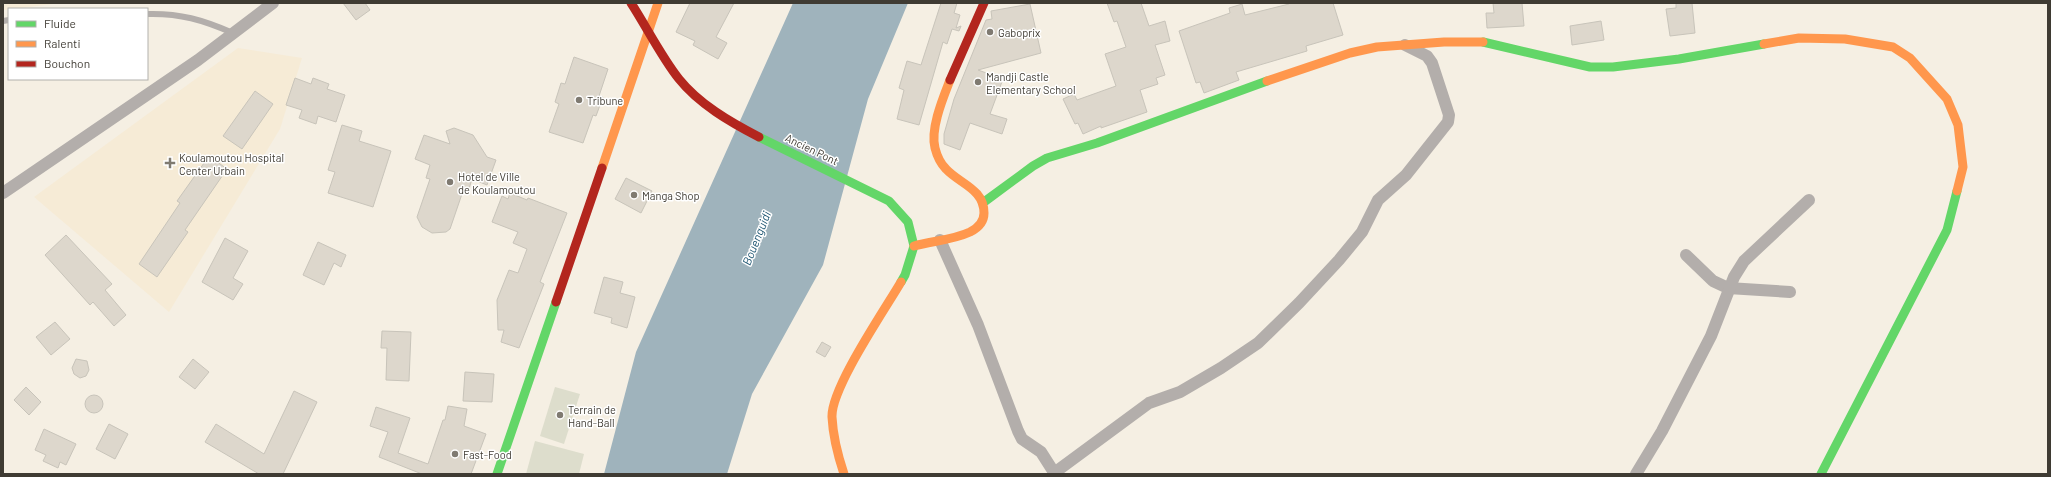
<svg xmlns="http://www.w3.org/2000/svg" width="2051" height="477" font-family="Barlow,sans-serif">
	<rect width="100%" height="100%" fill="#f5efe3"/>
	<g fill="#f6ebd6">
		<path d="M3 3H62L3 10Z"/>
		<path d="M238 48 302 58 280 129 169 312 34 197Z"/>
	</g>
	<g fill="#ddc">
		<path d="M555 387 580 394 564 444 540 436Z"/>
		<path d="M535 441 584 454 579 474H526Z"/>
	</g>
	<path fill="#9fb3bc" d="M793 3H908L868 99 823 265 752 394 727 474H604L636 352Z"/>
	<g fill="#ddd7cc" stroke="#c8c4ba">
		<path d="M343 3H365L370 10 356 20Z"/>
		<path d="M690 3H734L716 37 727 43 718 59 693 45 695 41 676 32Z"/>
		<path d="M941 3H957L954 13 960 15 956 28 961 26 959 31 952 29 947 44 943 42 919 125 897 119 904 90 899 88 907 61 921 65Z"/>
		<path d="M1107 3H1141L1149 26 1165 21 1170 41 1155 45 1165 75 1156 78 1158 84 1140 90 1147 112 1101 128V126L1083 134 1078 123 1075 124 1063 99 1074 94 1077 100 1116 86 1105 54 1126 47 1117 21 1114 22Z"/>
		<path d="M1289 3H1333L1343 35 1306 46 1307 51 1236 72 1239 80 1204 93 1200 82 1196 83 1179 31 1230 13 1229 8 1242 4 1245 15 1289 4Z"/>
		<path d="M1493 3H1522L1524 26 1487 28 1486 13H1494Z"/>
		<path d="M1676 3H1692L1695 33 1670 36 1666 9 1676 8Z"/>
		<path d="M1030 4 1041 53 978 70 1003 79 990 114 1007 119 1002 134 970 123 960 150 944 144V134L954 99 986 20 992 19 991 11Z"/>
		<path d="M1601 21 1604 40 1572 45 1570 26Z"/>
		<path d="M574 57 608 69 599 96 603 97 596 116 593 115 583 143 549 132 559 104 555 102 561 83 565 84Z"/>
		<path d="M295 78 311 84 313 78 329 84 327 89 345 95 336 122 318 116 316 124 299 118 302 110 286 105Z"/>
		<path d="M255 91 273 104 242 149 223 136Z"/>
		<path d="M342 125 362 131 359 141 391 151 373 207 328 193 335 172 328 170Z"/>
		<path d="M454 128 473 135 487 157 496 160 487 185 472 179 468 192 463 191 450 229 446 232 432 233 422 227 417 217 430 179 426 178 430 165 415 159 424 135 450 144 446 131Z"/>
		<path d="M209 156 227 169 185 230 188 232 157 277 139 264 180 203 177 201Z"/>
		<path d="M626 178 652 191 641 213 615 199Z"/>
		<path d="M510 193 527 200 528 198 567 213 540 282 544 284 519 348 501 342 504 330H498L497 300 509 270 518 273 527 249 513 243 518 232 492 222 502 196 508 199Z"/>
		<path d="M66 235 112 284 105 290 126 315 114 326 93 302 90 305 45 255Z"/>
		<path d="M225 238 248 251 233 278 243 284 233 300 202 282Z"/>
		<path d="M318 242 346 255 341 267 334 263 324 285 303 275Z"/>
		<path d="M604 277 623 282 620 293 635 297 627 328 611 323 612 318 594 313Z"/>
		<path d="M55 322 70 339 51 355 36 337Z"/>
		<path d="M382 331 411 332 409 381 386 380 387 348H381Z"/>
		<path d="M822 342 831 347 825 357 816 352Z"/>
		<path d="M76 359 87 361 89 370 86 376 80 378 74 374 72 368Z"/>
		<path d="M193 359 209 372 195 389 179 377Z"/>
		<path d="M465 372 494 374 492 402 463 401Z"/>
		<path d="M26 387 41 402 29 415 14 400Z"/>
		<path d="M294 391 317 402 283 474H259L205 442 216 424 264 454Z"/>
		<circle cx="94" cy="404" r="9"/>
		<path d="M448 406 467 409 464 426 486 434 471 474H422L379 457 388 432 370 426 376 407 410 418 398 453 428 464 443 420H445Z"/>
		<path d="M109 424 128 434 115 459 96 449Z"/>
		<path d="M44 429 76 444 66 465 60 462 58 468 43 461 46 455 35 450Z"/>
	</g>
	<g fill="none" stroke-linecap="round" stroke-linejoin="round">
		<g stroke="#b3aeab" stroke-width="6">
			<path d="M147 14C180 13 203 20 233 33"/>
			<path d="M3 21 9 20"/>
		</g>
		<g stroke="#b3aeab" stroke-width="12">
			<path d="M3 193 198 60 273 3"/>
			<path d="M940 240 978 325 1018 431 1022 439 1041 452 1055 474"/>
			<path d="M1686 255 1713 281 1728 288 1790 292"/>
			<path d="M1054 473 1149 403 1180 392 1221 368 1258 343 1299 303 1339 260 1362 232 1378 200 1406 175 1448 122 1449 115 1432 63 1427 56 1405 45"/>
			<path d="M1636 474 1662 431 1711 336 1734 277 1744 261 1809 200"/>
		</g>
		<g stroke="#63d668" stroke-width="9">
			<path d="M1483 42 1590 67H1613L1679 59 1764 44"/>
			<path d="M759 137 889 201 908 222 914 246 905 275 901 282"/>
			<path d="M984 202 1033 166 1047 158 1097 143 1267 81"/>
			<path d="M497 474 556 302"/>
			<path d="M1821 474 1947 230 1957 191"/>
		</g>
		<g stroke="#ff974d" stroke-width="9">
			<path d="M1764 44 1799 38 1845 39 1893 47 1910 58 1947 99 1958 125 1963 167 1957 191"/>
			<path d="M1267 81 1350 53 1377 47 1444 42H1483"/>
			<path d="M602 168 658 3"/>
			<path d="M914 246C932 241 953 240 970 232 978 228 984 222 984 213 984 189 960 184 946 169 940 163 937 156 935 148 930 129 943 98 950 80"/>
			<path d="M844 474C838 456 833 437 832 417 831 388 884 311 901 282"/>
		</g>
		<g stroke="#b3261e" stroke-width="9">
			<path d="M631 3C646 26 662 58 679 79 699 104 730 122 759 137"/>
			<path d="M950 80 984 3"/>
			<path d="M556 302 602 168"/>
		</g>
	</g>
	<g fill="#7f7a71" stroke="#fff" stroke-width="1.5">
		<circle cx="990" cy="32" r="4"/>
		<circle cx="978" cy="82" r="4"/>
		<circle cx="579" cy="100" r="4"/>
		<path d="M168 157h4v4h4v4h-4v4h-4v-4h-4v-4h4z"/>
		<circle cx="450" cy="182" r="4"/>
		<circle cx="634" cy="195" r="4"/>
		<circle cx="560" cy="415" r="4"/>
		<circle cx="455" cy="454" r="4"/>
	</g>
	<g text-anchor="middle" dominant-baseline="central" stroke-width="3" stroke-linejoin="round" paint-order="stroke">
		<g font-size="11" fill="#3f3b33" stroke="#fff" text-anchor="start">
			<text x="998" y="32">Gaboprix</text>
			<text x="986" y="76">Mandji Castle<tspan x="986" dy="13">Elementary School</tspan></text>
			<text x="587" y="100">Tribune</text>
			<text x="179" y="157">Koulamoutou Hospital<tspan x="179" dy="13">Center Urbain</tspan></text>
			<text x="458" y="176">Hotel de Ville<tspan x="458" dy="13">de Koulamoutou</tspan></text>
			<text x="642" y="195">Manga Shop</text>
			<text x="568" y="409">Terrain de<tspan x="568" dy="13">Hand-Ball</tspan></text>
			<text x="463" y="454">Fast-Food</text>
		</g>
		<g font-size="11" fill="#3f3b33" stroke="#fff">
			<text transform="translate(812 149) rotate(26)">Ancien Pont</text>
		</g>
		<g font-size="12" font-style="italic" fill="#1d5571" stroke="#fff">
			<text transform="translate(756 238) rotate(-68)">Bouenguidi</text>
		</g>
	</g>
	<rect width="2051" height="477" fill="none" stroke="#3f3b33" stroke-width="8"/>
	<rect x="8" y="8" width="140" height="72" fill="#ffffff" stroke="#b2b1ad"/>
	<rect x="16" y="21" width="20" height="6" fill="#63d668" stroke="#b2b1ad"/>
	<text x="44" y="28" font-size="12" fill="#3f3b33">Fluide</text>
	<rect x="16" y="41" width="20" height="6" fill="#ff974d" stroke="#b2b1ad"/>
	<text x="44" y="48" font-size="12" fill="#3f3b33">Ralenti</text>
	<rect x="16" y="61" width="20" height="6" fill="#b3261e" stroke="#b2b1ad"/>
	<text x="44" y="68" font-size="12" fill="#3f3b33">Bouchon</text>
</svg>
